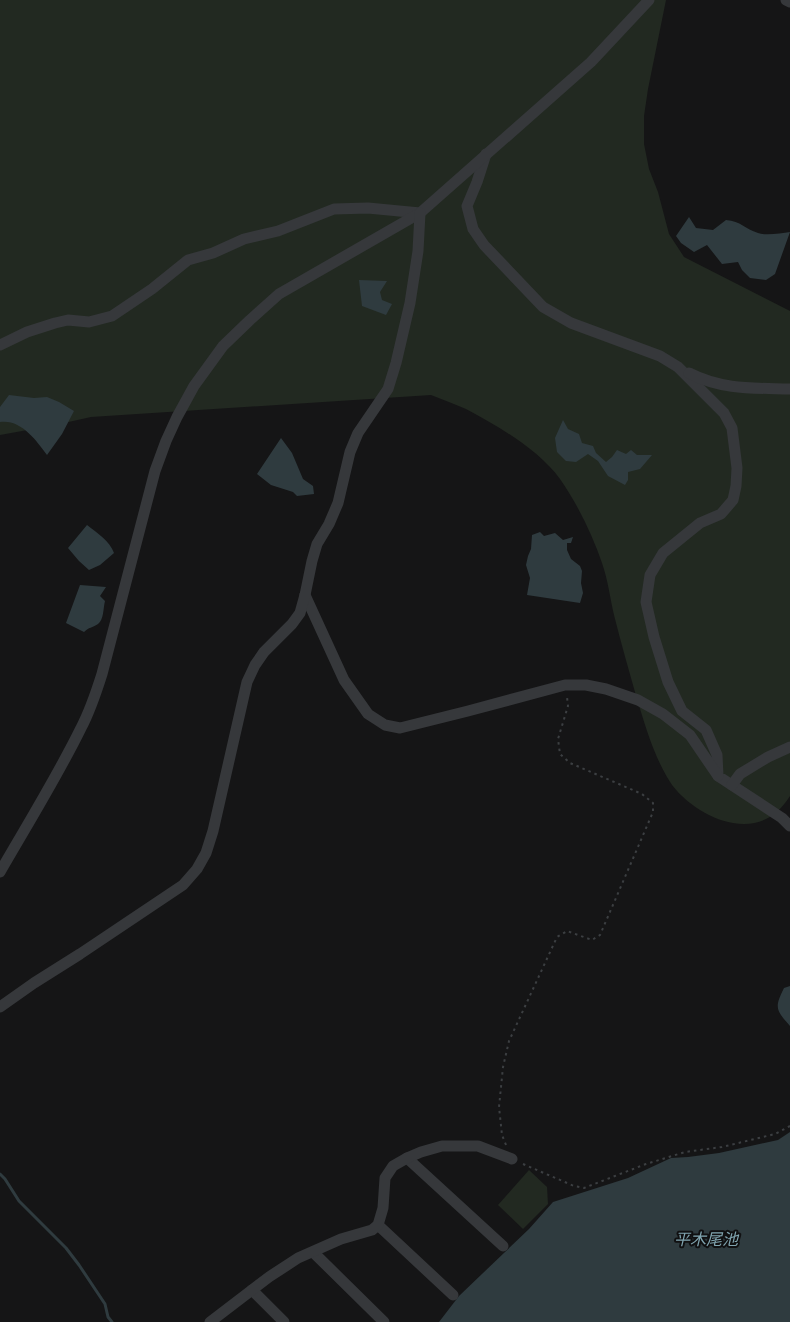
<svg xmlns="http://www.w3.org/2000/svg" width="790" height="1322" font-family="Jost,'Noto Sans JP',sans-serif">
	<rect width="100%" height="100%" fill="#151516"/>
	<g fill="#222921">
		<path d="M0 0H666L648 89 644 116V144L649 169 658 192 669 234 684 257 790 311V796C776 818 758 827 733 823 708 819 679 799 667 777 653 753 645 725 637 699 629 671 621 643 614 615 610 598 608 580 602 563 592 534 578 505 560 479 539 450 498 426 466 409 455 404 443 400 431 395L91 417 55 425 0 435Z"/>
		<path d="M529 1170 547 1187 548 1204 523 1229 498 1205Z"/>
	</g>
	<g fill="#2f3b3f">
		<path d="M689 217 696 228 713 230 726 220C741 221 745 229 758 233 767 236 781 233 790 232L775 274 766 280 750 278 742 270 738 262 722 264 707 245 694 252 681 243 676 236Z"/>
		<path d="M359 280 387 281 380 292 382 300 392 304 386 315 362 306Z"/>
		<path d="M9 395 34 398 47 397 59 402 74 411 62 434 47 455C36 440 21 419 0 422V407Z"/>
		<path d="M563 420 568 429 579 434 582 443 593 446 596 453 606 462 612 457 617 450 626 454 631 450 637 455H652L640 469 628 472V480L625 485 608 476 598 461 588 454 576 462 566 461 557 452 555 438Z"/>
		<path d="M281 438 292 453 303 479 313 486 314 494 297 496 293 492 271 485 257 474Z"/>
		<path d="M87 525C97 533 110 541 114 553L100 565 89 570 79 561 68 548Z"/>
		<path d="M540 532 544 536 555 533 563 540 573 537 571 543H567V550L571 559 580 566 582 571 581 583 583 593 580 603 527 595 530 578 526 565 528 556 531 549 532 535Z"/>
		<path d="M80 585 106 587 100 596 105 601C103 609 104 619 98 624 92 628 89 627 84 632L66 623Z"/>
		<path d="M790 986V1026C776 1010 774 1008 784 988Z"/>
		<path d="M790 1132V1322H439L459 1296 529 1229 553 1202 628 1178 671 1158 688 1157 719 1153 778 1140Z"/>
	</g>
	<g fill="none" stroke-linecap="round" stroke-linejoin="round">
		<path stroke="#2f3b3f" stroke-width="3" d="M0 1174 5 1179 19 1201 66 1248 79 1265 105 1304 108 1317 112 1322"/>
		<g stroke="#3c3f42" stroke-width="2" stroke-dasharray="2.5 4" stroke-linecap="butt">
			<path d="M506 1145 502 1135 499 1107 503 1067 509 1041 557 937 567 931 592 940 600 935 653 812V803L642 794 570 763 560 754 558 739 568 706 567 697"/>
			<path d="M523 1164 574 1186 584 1188 646 1164 685 1152 722 1147 775 1134 790 1126"/>
		</g>
		<g stroke="#36383b" stroke-width="11">
			<path d="M786 0 790 2"/>
			<path d="M486 154 477 182 467 206 473 229 484 245 543 307 571 323 660 356 678 367 724 413 732 428 737 468 736 486 733 500 721 514 700 523 663 553 650 575 646 602 654 637 668 682 682 711 706 730 717 755 718 776 782 818 790 826"/>
			<path d="M0 345 27 332 55 323 68 320 89 322 112 316 152 289 188 260 213 253 244 239 278 231 334 209 368 208 420 213"/>
			<path d="M689 373C722 390 754 388 790 389"/>
			<path d="M305 595 344 680 368 714 385 725 400 728 468 711 565 685H586L606 689 638 700 663 714 690 735 718 776"/>
			<path d="M732 785 740 774 768 757 790 747"/>
			<path d="M0 872C27 825 57 777 81 728 90 711 96 693 102 674L155 471 166 441 177 417 194 386 223 346 250 320 279 294 420 213 591 62 649 0"/>
			<path d="M0 1007 34 983 80 954 183 885 197 869 206 853 213 831 247 682 255 665 264 652 292 624 300 613 305 595 312 561 317 544 329 524 338 503 350 452 358 433 388 389 396 363 410 303 418 251 420 213"/>
			<path d="M407 1158 503 1246"/>
			<path d="M378 1225 453 1295"/>
			<path d="M313 1252 384 1322"/>
			<path d="M252 1290 284 1322"/>
			<path d="M210 1322 269 1277 298 1258 341 1239 372 1230 378 1225 383 1208 385 1178 393 1166 407 1158 421 1152 442 1146H478L512 1159"/>
		</g>
	</g>
	<g text-anchor="middle" dominant-baseline="central" stroke-width="4" stroke-linejoin="round" paint-order="stroke">
		<g font-size="16" font-style="italic" fill="#80a4af" stroke="#101011">
			<text x="706" y="1239">平木尾池</text>
		</g>
	</g>
</svg>
